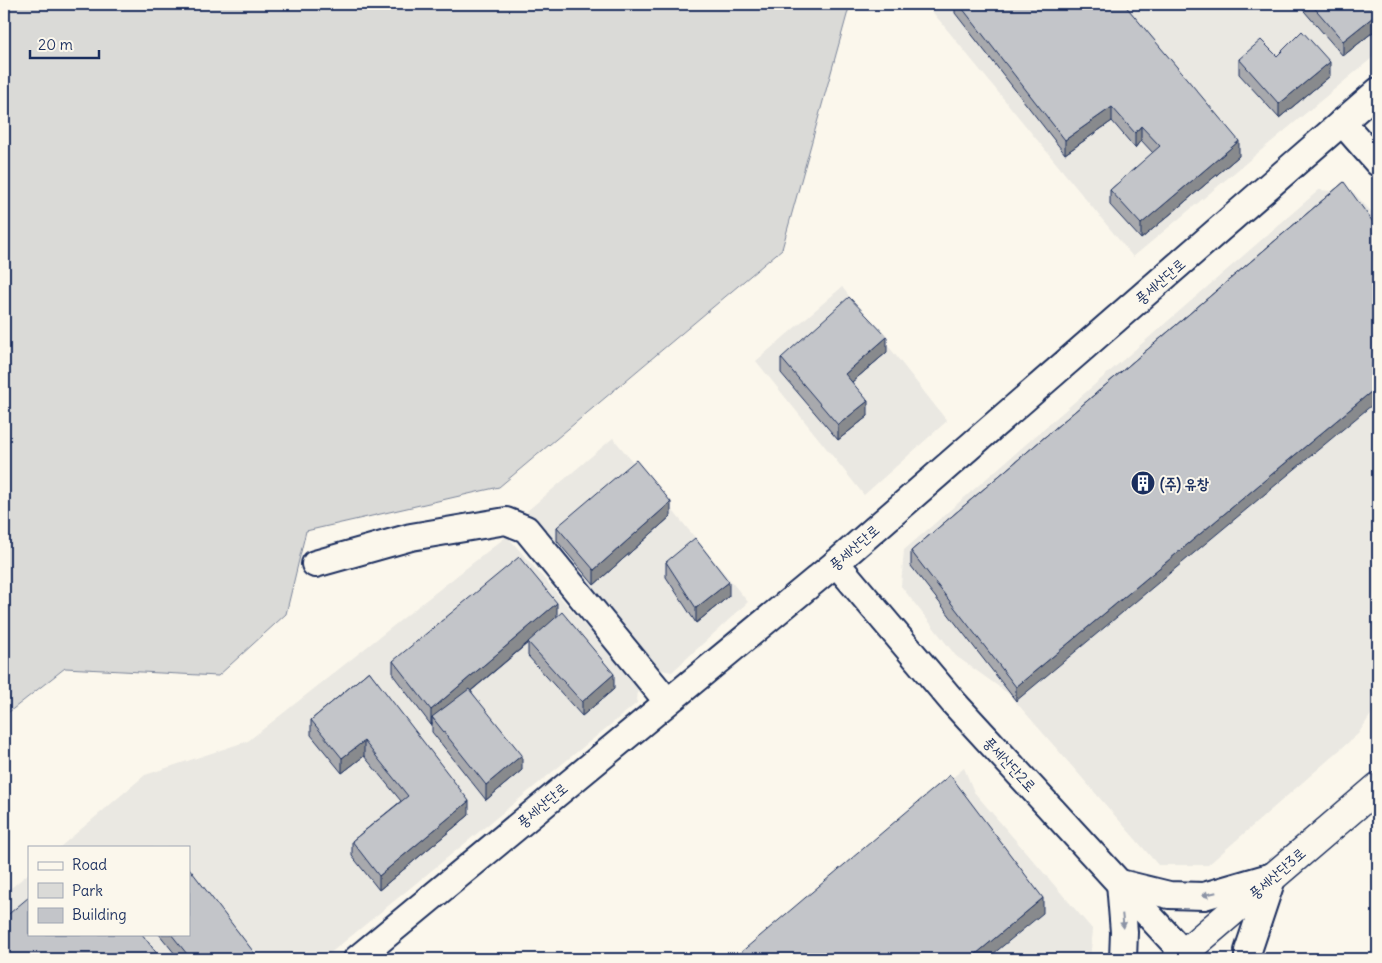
<svg xmlns="http://www.w3.org/2000/svg" width="1382" height="963" font-family="Delius,'Poor Story',sans-serif">
	<rect width="100%" height="100%" fill="#fbf7ec"/>
	<filter id="ink" filterUnits="userSpaceOnUse"><feTurbulence type="fractalNoise" baseFrequency=".02" numOctaves="2"/><feDisplacementMap in="SourceGraphic" scale="10" xChannelSelector="R" yChannelSelector="G"/><feConvolveMatrix kernelMatrix="1 2 1 2 8 2 1 2 1" color-interpolation-filters="sRGB"/></filter>
	<g filter="url(#ink)">
		<g fill="#eae8e2">
			<path d="M926 4H1378V53L1133 257Z"/>
			<path d="M1319 190 1354 193 1378 219V704L1358 734 1208 865H1158L1009 694 956 656 901 586 904 550Z"/>
			<path d="M842 287 947 421 864 495 756 361Z"/>
			<path d="M613 438 748 602 672 672 656 669 527 511Z"/>
			<path d="M507 536 638 687 637 703 323 959H4V894L29 873V934H189V847H60L145 775 248 741Z"/>
			<path d="M964 768 974 792 1093 930 1090 959H738Z"/>
		</g>
		<path fill="#dadad7" stroke="#7a849a" d="M4 4H850L782 249 499 487 306 531 286 614 218 676 65 668 4 716Z"/>
		<g fill="none" stroke-linecap="round" stroke-linejoin="round">
			<defs>
				<g id="minor">
					<path d="M1342 122 1378 163"/>
					<path d="M836 563 954 703 1189 959"/>
					<path d="M315 564 411 537 506 521 526 529 667 701"/>
					<path d="M357 959 836 563 1378 91"/>
					<path d="M1123 959 1124 932 1120 883 1169 895 1204 896 1273 876"/>
					<path d="M1248 959V951L1273 876"/>
				</g>
				<path id="tertiary" d="M1177 959 1378 787"/>
			</defs>
			<use href="#minor" stroke="#1b2f5e" stroke-width="30"/>
			<use href="#tertiary" stroke="#1b2f5e" stroke-width="31"/>
			<use href="#minor" stroke="#fbf7ec" stroke-width="26"/>
			<use href="#tertiary" stroke="#fbf7ec" stroke-width="28"/>
		</g>
		<g fill="#a8a9ad" stroke="#1b2f5e">
			<path d="M955 4H1124L1239 156 1141 239 1110 205V190L1153 153 1141 140 1135 148 1112 121 1065 154 955 13Z"/>
			<path d="M1298 4H1378V28L1343 56Z"/>
			<path d="M1277 56 1330 76 1279 118 1239 74V59Z"/>
			<path d="M1344 182 1016 701 911 566V551Z"/>
			<path d="M887 352 852 382 868 416 838 440 781 373V358Z"/>
			<path d="M671 516 594 585 557 541V527Z"/>
			<path d="M666 562 729 596 696 623 666 577Z"/>
			<path d="M557 617 614 689 582 716 528 656V643L471 691 522 770 486 800 432 732V723L431 725 393 675V661Z"/>
			<path d="M369 671 469 815 379 890 352 856V841L401 801 364 756 342 773 311 735V720Z"/>
			<path d="M159 934H189L259 959H179Z"/>
		</g>
		<g fill="#888a8d" stroke="#1b2f5e">
			<path d="M1378 13V28L1343 56V41Z"/>
			<path d="M1330 62V76L1279 118V104Z"/>
			<path d="M1112 107V121L1065 154V140Z"/>
			<path d="M1141 126V140L1135 148V133Z"/>
			<path d="M1239 141V156L1141 239V224Z"/>
			<path d="M887 337V352L845 388V374Z"/>
			<path d="M1378 386V400L1016 701V687Z"/>
			<path d="M868 401V416L838 440V425Z"/>
			<path d="M671 502V516L594 585V570Z"/>
			<path d="M729 582V596L696 623V608Z"/>
			<path d="M557 603V618L435 721 432 717V723L431 725V710Z"/>
			<path d="M614 674V689L582 716V702Z"/>
			<path d="M364 741V756L342 773V758Z"/>
			<path d="M522 755V770L486 800V785Z"/>
			<path d="M469 801V815L379 890V876Z"/>
			<path d="M1043 898V913L987 959H970Z"/>
		</g>
		<g fill="#c3c5c9" stroke="#1b2f5e">
			<path d="M959 4H1124L1239 141 1141 224 1110 190 1160 146 1141 126 1135 133 1112 107 1065 140Z"/>
			<path d="M1311 4H1378V13L1343 41Z"/>
			<path d="M1302 31 1330 62 1279 104 1239 59 1261 40 1277 56Z"/>
			<path d="M1344 182 1378 229V386L1016 687 911 551Z"/>
			<path d="M849 297 887 337 845 374 868 401 838 425 781 358Z"/>
			<path d="M636 460 671 502 594 570 557 527Z"/>
			<path d="M695 538 729 582 696 608 666 562Z"/>
			<path d="M519 557 557 603 431 710 393 661Z"/>
			<path d="M562 612 614 674 582 702 528 642Z"/>
			<path d="M369 671 469 801 379 876 352 841 408 796 364 741 342 758 311 720Z"/>
			<path d="M469 689 522 755 486 785 432 717Z"/>
			<path d="M950 775 1043 898 970 959H733Z"/>
			<path d="M189 868 259 959H191L171 934H189Z"/>
			<path d="M29 897V934H142L161 959H4V918Z"/>
		</g>
		<defs><path id="oneway-solid" d="M-6-.8H1V-3.2L6.5 0L1 3.2V.8H-6Z" transform="scale(1.25)"/></defs>
		<g fill="#8b93a5">
			<use href="#oneway-solid" transform="translate(1209 894) rotate(167)"/>
			<use href="#oneway-solid" transform="translate(1123 921) rotate(84)"/>
		</g>
	</g>
	<defs>
		<symbol id="building-disc" viewBox="-11 -11 22 22"><circle r="9.5" fill="#1b2f5e" stroke="#fbf7ec"/><path d="M-4-6H4V6H1V3H-1V6H-4ZM-2.5-4.3h1.7v1.8h-1.7ZM.8-4.3h1.7v1.8H.8ZM-2.5-1h1.7V.8h-1.7ZM.8-1h1.7V.8H.8Z" fill="#fff"/></symbol>
	</defs>
	<g fill-rule="evenodd">
		<use href="#building-disc" x="1129" y="469" width="28" height="28"/>
	</g>
	<g text-anchor="middle" dominant-baseline="central" stroke-width="4" stroke-linejoin="round" paint-order="stroke">
		<g font-size="15" fill="#1b2f5e" stroke="#fbf7ec">
			<text transform="translate(1160 281) rotate(-41)">풍세산단로</text>
			<text transform="translate(854 547) rotate(-41)">풍세산단로</text>
			<text transform="translate(1010 764) rotate(47)">풍세산단2로</text>
			<text transform="translate(542 805) rotate(-40)">풍세산단로</text>
			<text transform="translate(1277 873) rotate(-41)">풍세산단3로</text>
		</g>
		<g font-size="15" font-weight="bold" fill="#1b2f5e" stroke="#fbf7ec" text-anchor="start">
			<text x="1160" y="483">(주) 유창</text>
		</g>
	</g>
	<rect width="1382" height="963" fill="none" stroke="#fbf7ec" stroke-width="20"/>
	<rect x="10" y="10" width="1362" height="943" fill="none" stroke="#1b2f5e" stroke-width="2" filter="url(#ink)"/>
	<rect x="28" y="846" width="162" height="90" fill="#fbf7ec" stroke="#a1a7b3"/>
	<rect x="38" y="862" width="25" height="8" fill="#fbf7ec" stroke="#a1a7b3"/>
	<text x="72" y="870" font-size="15" fill="#1b2f5e">Road</text>
	<rect x="38" y="883" width="25" height="15" fill="#dadad7" stroke="#a1a7b3"/>
	<text x="72" y="896" font-size="15" fill="#1b2f5e">Park</text>
	<rect x="38" y="908" width="25" height="15" fill="#c3c5c9" stroke="#a1a7b3"/>
	<text x="72" y="920" font-size="15" fill="#1b2f5e">Building</text>
	<path d="M30 50v8h69v-8" fill="none" stroke="#1b2f5e" stroke-width="2.5"/>
	<text x="38" y="50" font-size="15" fill="#1b2f5e" stroke="#fbf7ec" stroke-width="4" paint-order="stroke">20 m</text>
</svg>
